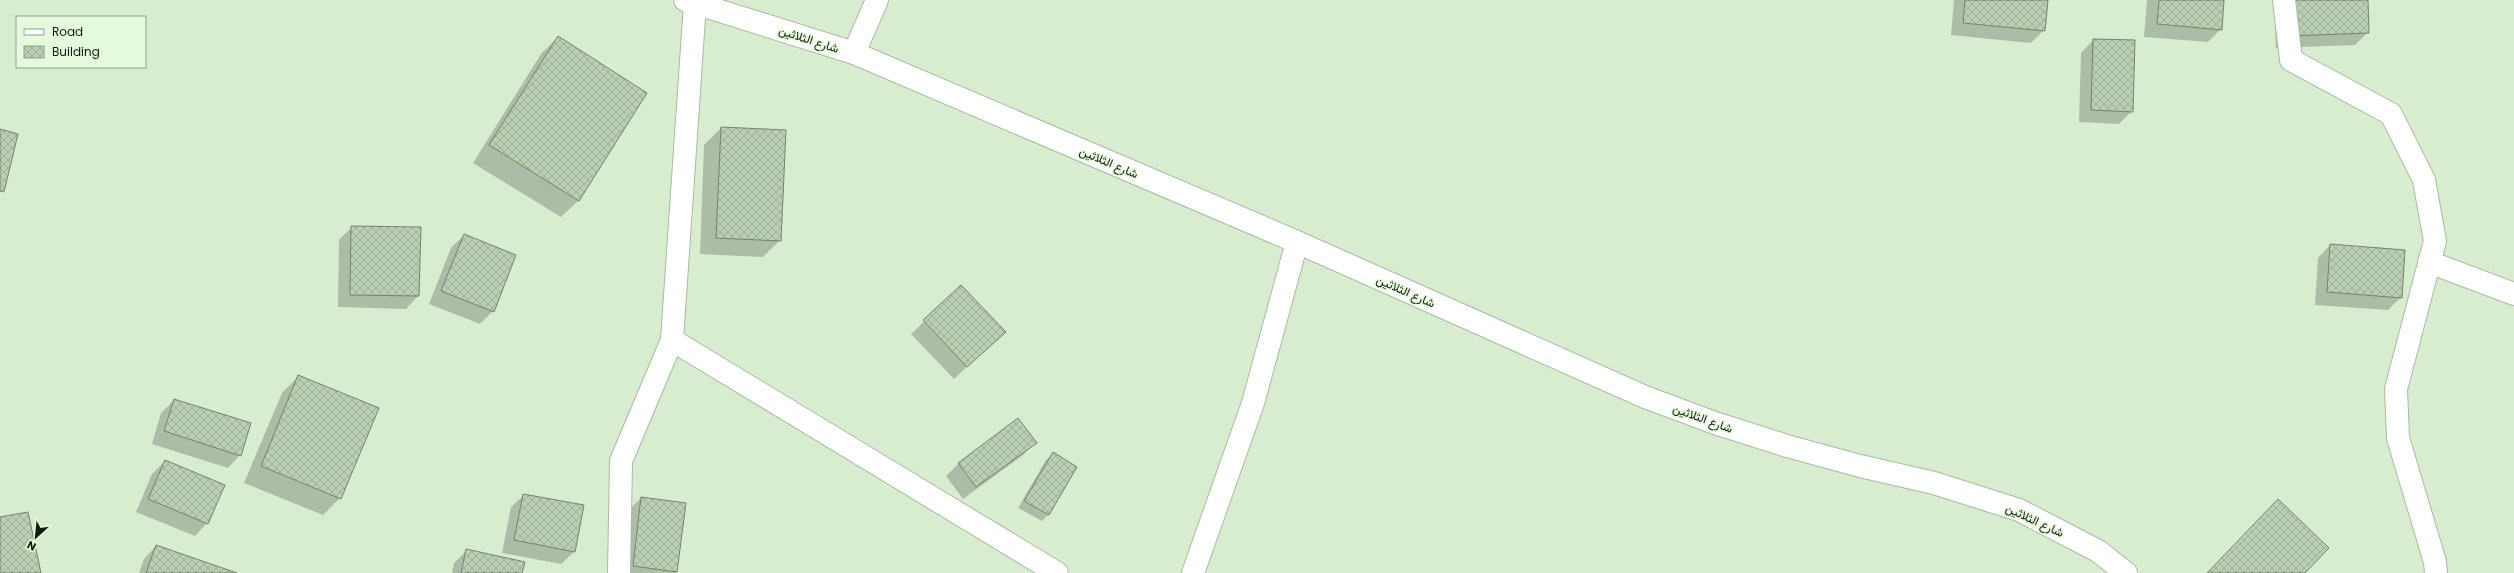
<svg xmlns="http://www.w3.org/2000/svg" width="2514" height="573" font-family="Poppins,Vazirmatn,sans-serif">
	<defs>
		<pattern id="building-cross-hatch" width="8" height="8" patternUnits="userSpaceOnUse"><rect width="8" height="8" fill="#baceb2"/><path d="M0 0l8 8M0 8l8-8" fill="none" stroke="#9fb098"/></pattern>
	</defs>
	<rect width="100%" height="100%" fill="#d8ecd0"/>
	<g fill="#0003">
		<path d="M1954 0H2047L2044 30 2031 43 1951 35Z"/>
		<path d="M2147 0H2223L2221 29 2208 42 2144 37Z"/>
		<path d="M2274 0H2367L2368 32 2355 45 2276 48Z"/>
		<path d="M558 37 646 93 578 201 561 217 473 163 541 54Z"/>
		<path d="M2093 40 2132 111 2119 124 2079 122 2081 53Z"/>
		<path d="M721 128 780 240 763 257 700 254 704 145Z"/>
		<path d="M352 227 418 296 406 309 338 307 339 240Z"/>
		<path d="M464 235 493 311 480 324 429 304 451 248Z"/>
		<path d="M2330 245 2401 297 2388 310 2315 305 2318 258Z"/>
		<path d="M961 286 993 342 954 379 911 334Z"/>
		<path d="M299 376 340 498 323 515 244 483 282 393Z"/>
		<path d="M174 400 240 455 228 468 152 444 161 413Z"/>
		<path d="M1035 442 1023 455 963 499 946 476 959 463Z"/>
		<path d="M1053 454 1049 514 1042 521 1018 508 1046 460Z"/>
		<path d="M165 461 207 523 195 536 136 512 152 474Z"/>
		<path d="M524 495 574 552 561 564 502 553 511 507Z"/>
		<path d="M641 498 676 571 675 573H621L628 511Z"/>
		<path d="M156 546 234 573H139L144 559Z"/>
		<path d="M467 550 521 573H452L454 563Z"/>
	</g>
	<g fill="url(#building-cross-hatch)" stroke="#73846b">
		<path d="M1965 0H2048L2045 31 1963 23Z"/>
		<path d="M2159 0H2224L2222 30 2157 24Z"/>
		<path d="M2287 0H2368L2369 33 2289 36Z"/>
		<path d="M558 36 647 93 579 201 489 145Z"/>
		<path d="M2093 39 2135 40 2133 112 2091 110Z"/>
		<path d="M721 127 786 130 781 241 716 238Z"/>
		<path d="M0 129 18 134 4 192 0 191Z"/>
		<path d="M351 226 421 227 419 296 350 295Z"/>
		<path d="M464 234 516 255 494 312 441 291Z"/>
		<path d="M2330 244 2405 250 2402 298 2327 292Z"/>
		<path d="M961 285 1006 332 967 367 923 320Z"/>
		<path d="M298 375 379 408 341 499 261 466Z"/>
		<path d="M174 399 251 423 241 456 164 431Z"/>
		<path d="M1018 418 1037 443 976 487 958 463Z"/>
		<path d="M1053 452 1077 467 1049 515 1024 501Z"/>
		<path d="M165 460 225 485 208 524 148 499Z"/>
		<path d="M523 494 584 505 575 552 514 540Z"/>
		<path d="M641 497 686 503 677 572 633 566Z"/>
		<path d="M2278 499 2329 548 2305 573H2207Z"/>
		<path d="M28 512 41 573H0V517Z"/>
		<path d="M156 545 237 573H146Z"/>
		<path d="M466 549 525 562 522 573H461Z"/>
	</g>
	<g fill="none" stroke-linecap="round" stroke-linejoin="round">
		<defs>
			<g id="minor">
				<path d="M2284 0 2291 60 2391 114 2424 180 2435 241 2396 389 2398 438 2435 562 2436 573"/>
				<path d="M854 53 877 0"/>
				<path d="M2429 262 2514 294"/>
				<path d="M672 340 1057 573"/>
				<path d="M619 573 621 461 672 340 695 3"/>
				<path d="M1193 573 1253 403 1297 242"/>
			</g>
			<path id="tertiary" d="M685 0 854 53 1297 242 1645 397 1715 423 1787 446 1860 466 1934 483 2019 510 2098 551 2126 573"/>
		</defs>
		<use href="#minor" stroke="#a8bba0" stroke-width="24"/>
		<use href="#tertiary" stroke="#a8bba0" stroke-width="24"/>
		<use href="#minor" stroke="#fff" stroke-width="22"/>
		<use href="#tertiary" stroke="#fff" stroke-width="22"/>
	</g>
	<g text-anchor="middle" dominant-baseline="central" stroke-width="3" stroke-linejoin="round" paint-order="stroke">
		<g font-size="12" fill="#141b11" stroke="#e5f9dd">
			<text transform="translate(809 39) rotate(18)">شارع الثلاثين</text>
			<text transform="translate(1109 162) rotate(23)">شارع الثلاثين</text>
			<text transform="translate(1406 291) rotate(24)">شارع الثلاثين</text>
			<text transform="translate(1703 418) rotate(20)">شارع الثلاثين</text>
			<text transform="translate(2035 520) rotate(25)">شارع الثلاثين</text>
		</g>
	</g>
	<rect x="16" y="16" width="130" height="52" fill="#e5f9dd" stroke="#91a08b"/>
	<rect x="24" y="29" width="20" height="6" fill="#ffffff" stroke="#91a08b"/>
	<text x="52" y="36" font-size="12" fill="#141b11">Road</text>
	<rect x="24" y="46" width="20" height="12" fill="url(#building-cross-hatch)" stroke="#91a08b"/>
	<text x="52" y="56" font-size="12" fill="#141b11">Building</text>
	<g transform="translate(36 537) rotate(207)" stroke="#e5f9dd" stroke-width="3" paint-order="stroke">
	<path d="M0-3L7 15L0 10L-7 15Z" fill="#141b11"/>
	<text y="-6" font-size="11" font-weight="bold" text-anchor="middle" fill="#141b11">N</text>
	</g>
</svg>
